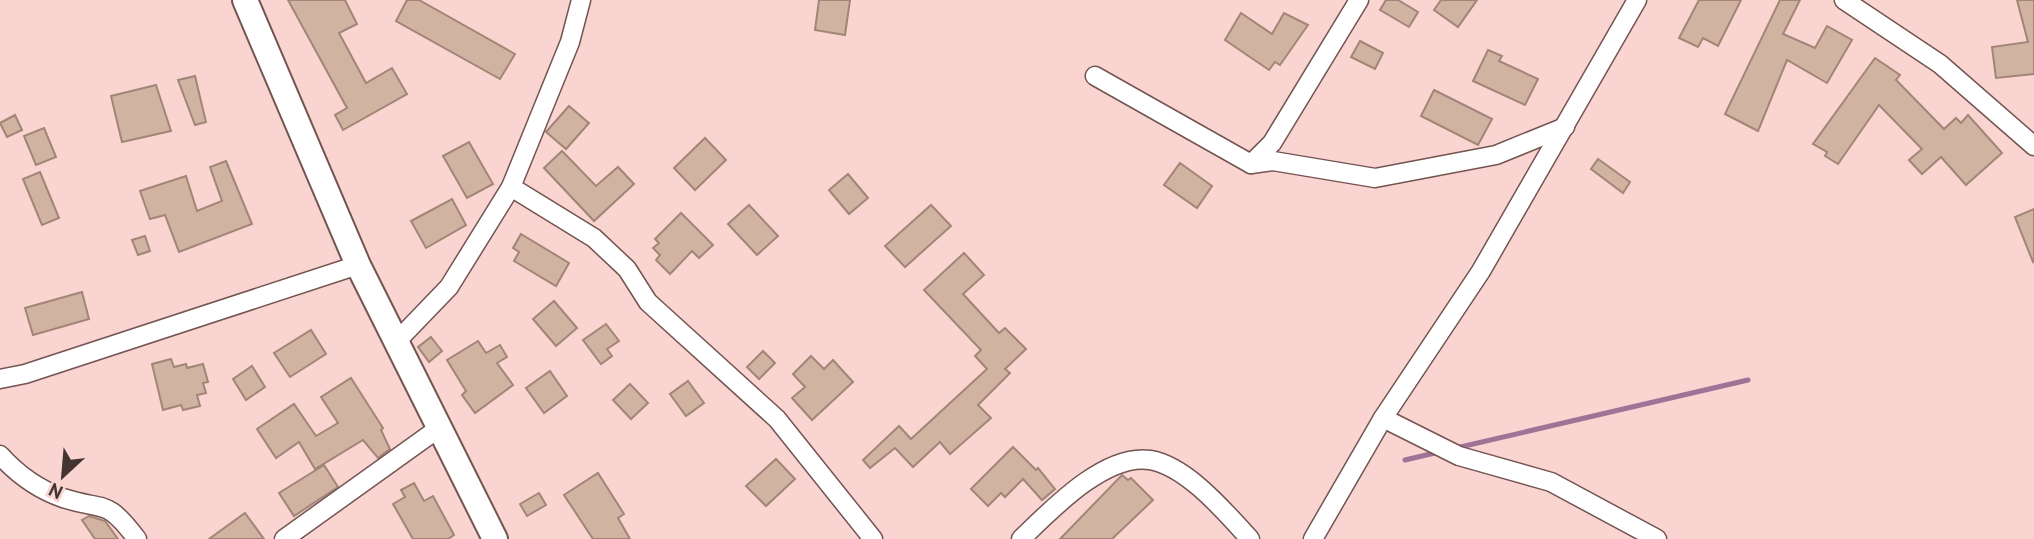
<svg xmlns="http://www.w3.org/2000/svg" width="2034" height="539" font-family="'PT Sans',sans-serif">
	<rect width="100%" height="100%" fill="#f9d4d0"/>
	<g fill="none" stroke-linecap="round" stroke-linejoin="round">
		<g stroke="#9e7396" stroke-width="5">
			<path d="M1456 448 1748 380"/>
			<path d="M1405 460 1439 452"/>
		</g>
	</g>
	<g fill="#d1b3a2" stroke="#a28576" stroke-width="2">
		<path d="M288 0H345L357 24 339 33 366 83 392 68 407 94 343 130 335 115 347 108Z"/>
		<path d="M407 0H419L515 54 500 79 396 21Z"/>
		<path d="M819 0H850L845 35 815 30Z"/>
		<path d="M1386 0H1398L1418 12 1409 27 1380 10Z"/>
		<path d="M1441 0H1477L1458 27 1434 10Z"/>
		<path d="M1699 0H1741L1718 46 1703 38 1698 47 1679 38Z"/>
		<path d="M1780 0H1800L1783 34 1815 48 1827 26 1852 40 1827 83 1787 60 1758 131 1725 114Z"/>
		<path d="M2017 0H2034V74L1996 78 1992 47 2028 42Z"/>
		<path d="M1241 13 1272 34 1284 13 1308 25 1280 65 1275 62 1269 70 1225 40Z"/>
		<path d="M1360 41 1383 53 1375 69 1351 57Z"/>
		<path d="M1488 50 1502 56 1499 61 1538 79 1525 105 1473 81Z"/>
		<path d="M1875 58 1900 75 1896 80 1944 129 1956 118 1961 123 1968 115 2002 153 1966 185 1941 157 1922 174 1909 160 1922 149 1879 105 1838 164 1825 156 1827 152 1813 144Z"/>
		<path d="M195 76 206 122 195 125 178 80Z"/>
		<path d="M156 85 171 131 122 142 111 96Z"/>
		<path d="M1434 90 1492 119 1478 145 1421 116Z"/>
		<path d="M569 106 589 123 566 149 546 132Z"/>
		<path d="M15 115 22 130 7 137 0 123Z"/>
		<path d="M44 128 56 157 36 165 24 136Z"/>
		<path d="M705 138 726 160 695 190 674 168Z"/>
		<path d="M469 142 493 184 467 198 443 156Z"/>
		<path d="M562 151 596 186 618 167 634 184 594 221 544 168Z"/>
		<path d="M1598 159 1630 182 1623 193 1591 169Z"/>
		<path d="M226 161 252 224 179 252 165 215 150 219 140 191 186 176 197 211 222 201 210 167Z"/>
		<path d="M1180 163 1212 186 1197 208 1164 185Z"/>
		<path d="M40 172 59 218 42 225 23 179Z"/>
		<path d="M848 174 868 198 849 214 829 190Z"/>
		<path d="M452 199 466 225 426 248 411 221Z"/>
		<path d="M749 205 778 236 757 255 728 224Z"/>
		<path d="M931 205 951 226 905 267 885 246Z"/>
		<path d="M2034 209V261L2033 262 2015 217Z"/>
		<path d="M681 213 713 245 699 258 692 251 670 274 656 260 660 255 653 248 659 243 655 239Z"/>
		<path d="M521 234 569 263 556 286 514 261 519 252 513 248Z"/>
		<path d="M145 236 150 251 138 255 132 240Z"/>
		<path d="M964 253 984 275 963 294 999 333 1005 328 1026 349 1005 369 1010 373 978 405 991 418 950 454 940 442 913 467 895 448 870 468 863 460 899 426 911 439 987 369 975 356 981 350 924 290Z"/>
		<path d="M82 292 89 319 33 335 25 308Z"/>
		<path d="M554 301 577 328 556 346 533 319Z"/>
		<path d="M606 324 619 341 607 349 612 356 601 364 583 340Z"/>
		<path d="M311 330 326 354 290 377 274 353Z"/>
		<path d="M431 337 442 351 429 362 418 347Z"/>
		<path d="M478 341 486 353 500 345 507 357 497 363 513 385 475 413 462 395 466 391 447 360Z"/>
		<path d="M763 351 775 363 759 379 747 367Z"/>
		<path d="M811 356 824 369 833 360 853 382 812 420 792 398 805 387 793 374Z"/>
		<path d="M171 359 174 367 186 364 187 368 203 364 208 382 203 383 206 393 197 395 200 406 183 410 181 405 163 410 152 364Z"/>
		<path d="M252 366 265 387 246 400 233 379Z"/>
		<path d="M550 371 567 396 544 413 526 388Z"/>
		<path d="M351 378 383 428 381 430 390 449 378 458 363 440 315 469 299 442 276 458 257 429 294 404 316 436 338 423 321 397Z"/>
		<path d="M688 381 704 403 686 416 670 394Z"/>
		<path d="M630 384 648 403 631 419 613 400Z"/>
		<path d="M1013 447 1036 470 1038 468 1055 489 1042 500 1023 479 1005 497 1001 493 988 506 971 489Z"/>
		<path d="M776 459 795 479 766 506 746 486Z"/>
		<path d="M324 465 338 487 294 516 279 493Z"/>
		<path d="M598 473 624 514 618 518 630 539H593L564 495Z"/>
		<path d="M1122 475 1128 480 1131 478 1153 500 1112 539H1060Z"/>
		<path d="M414 483 424 501 433 496 454 535 448 539H413L393 504 405 497 401 490Z"/>
		<path d="M539 493 546 505 527 516 520 504Z"/>
		<path d="M245 513 264 539H209Z"/>
		<path d="M89 516 105 521 118 539H95L82 520Z"/>
	</g>
	<g fill="none" stroke-linecap="round" stroke-linejoin="round">
		<defs>
			<g id="minor">
				<path d="M1844 0 1940 64 2034 146"/>
				<path d="M1095 76 1251 164 1273 161 1375 178 1496 155 1565 127"/>
				<path d="M1251 164 1272 143 1359 0"/>
				<path d="M511 187 594 238 627 269 648 302 777 419 873 539"/>
				<path d="M397 341 449 287 511 187 570 42 581 0"/>
				<path d="M0 379 25 374 358 265"/>
				<path d="M1383 418 1459 456 1551 482 1657 539"/>
				<path d="M0 455C18 475 37 489 63 498 106 512 105 497 137 539"/>
				<path d="M284 539 439 428"/>
				<path d="M1021 539C1051 510 1105 453 1150 460 1187 466 1226 513 1250 539"/>
				<path d="M1313 539 1383 418 1481 271 1637 0"/>
			</g>
			<path id="secondary" d="M245 0 358 265 495 539"/>
		</defs>
		<use href="#minor" stroke="#735451" stroke-width="21"/>
		<use href="#secondary" stroke="#735451" stroke-width="28"/>
		<use href="#minor" stroke="#fff" stroke-width="18"/>
		<use href="#secondary" stroke="#fff" stroke-width="24"/>
	</g>
	<g transform="translate(63 476) rotate(206)" stroke="#f9d4d0" stroke-width="5" paint-order="stroke">
	<path d="M0-5L12 26L0 18L-12 26Z" fill="#433433"/>
	<text y="-10" font-size="19" font-weight="bold" text-anchor="middle" fill="#433433">N</text>
	</g>
</svg>
